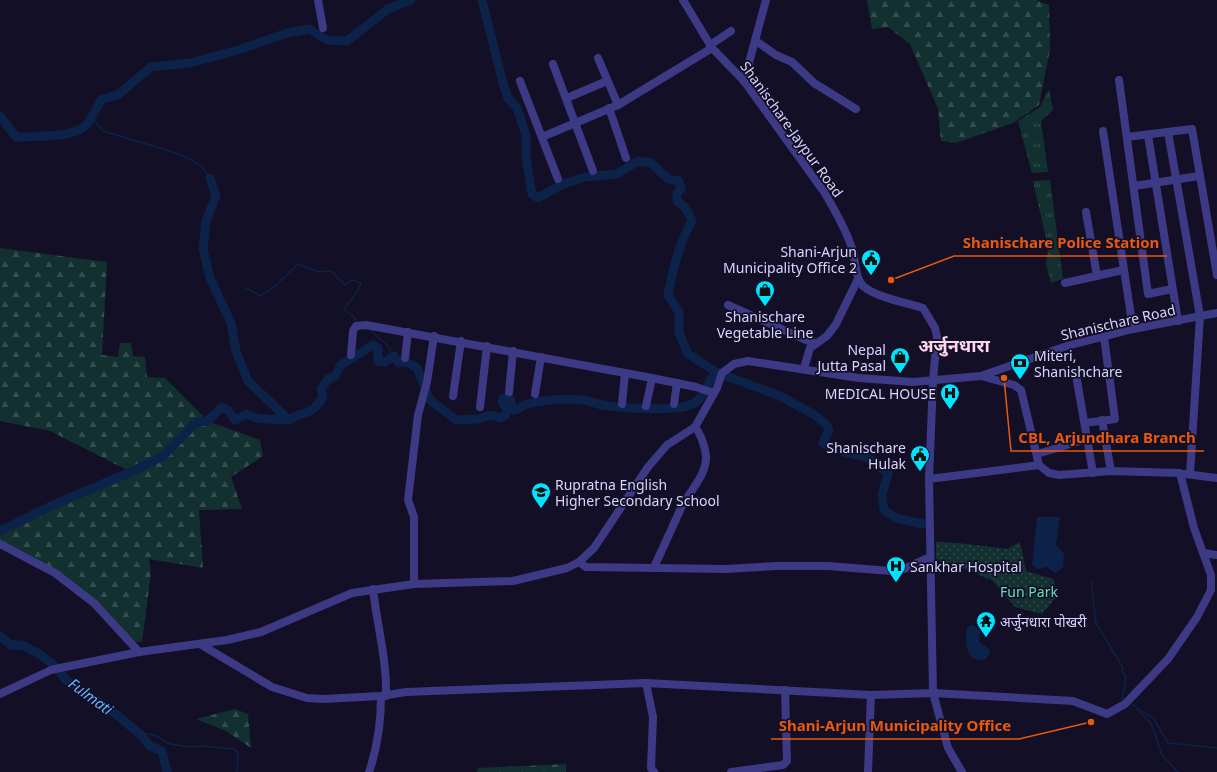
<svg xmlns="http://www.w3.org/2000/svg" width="1217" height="772" font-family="'Noto Sans','Noto Sans Devanagari',sans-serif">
	<defs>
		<pattern id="grass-tufts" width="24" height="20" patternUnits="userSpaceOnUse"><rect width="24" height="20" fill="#12302f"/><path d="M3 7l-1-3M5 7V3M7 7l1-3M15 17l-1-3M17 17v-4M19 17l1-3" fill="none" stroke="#344d4e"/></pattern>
		<pattern id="forest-firs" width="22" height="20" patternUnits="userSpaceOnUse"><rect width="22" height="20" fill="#12302f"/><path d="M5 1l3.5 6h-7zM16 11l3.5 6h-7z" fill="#344d4e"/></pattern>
		<pattern id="park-dots" width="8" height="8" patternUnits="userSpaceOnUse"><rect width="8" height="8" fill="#12302f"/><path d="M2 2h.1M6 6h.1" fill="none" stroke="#344d4e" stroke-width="1.8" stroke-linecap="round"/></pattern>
	</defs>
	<rect width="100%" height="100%" fill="#130f26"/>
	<g fill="url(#grass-tufts)">
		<path d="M1049 89 1053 110 1041 121 1048 172 1032 173 1018 121 1040 107Z"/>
		<path d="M1050 180 1063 279 1051 283 1046 264 1048 247 1033 181Z"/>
	</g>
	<g fill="url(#forest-firs)">
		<path d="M867 0H1036L1049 5 1050 50 1039 105 1013 123 956 143 941 141 938 109 910 44 888 27 872 29Z"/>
		<path d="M0 248 107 262 102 355 118 357 120 343H131L133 356 145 357 147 377 165 378 203 416 196 423 207 421 260 440 263 456 231 477 242 509 199 510 203 568 149 559 151 573 142 642 130 641 70 584 23 557 0 540V531L53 505 131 472 50 431 0 421Z"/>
		<path d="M235 709 248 714 251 748 226 731 196 719Z"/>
		<path d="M566 764V772H477L478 768Z"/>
	</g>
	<path fill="url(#park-dots)" d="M936 542 958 543 1007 549 1020 542 1026 571 1053 579 1058 595 1042 614 1015 607 993 581 963 568 936 560Z"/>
	<g fill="#0c2248">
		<path d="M1037 517H1060L1056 544 1064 554 1063 568 1055 573 1047 567 1037 569 1032 564Z"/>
		<path d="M973 625 980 631 979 642 988 648 990 653 986 659C966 665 963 640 968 626Z"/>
	</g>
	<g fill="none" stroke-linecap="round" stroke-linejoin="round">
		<g stroke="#0c2248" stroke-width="1.5">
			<path d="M90 121 92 118 103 131 173 152 192 160 203 168 210 178"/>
			<path d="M246 288 261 296 274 287 298 264 319 272 331 271 345 285 352 280 361 283C357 296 350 298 344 310L353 316 357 322"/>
			<path d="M369 329 390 348V359"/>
			<path d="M1091 582 1096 623 1123 668 1122 672 1126 676 1122 699 1125 701"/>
			<path d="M1130 703 1154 719 1168 743 1217 748"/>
			<path d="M1137 709 1151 723 1162 755 1178 772"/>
			<path d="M135 731 156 736 170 744 191 747 203 746 234 749 238 754 237 772"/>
		</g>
		<g stroke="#0c2248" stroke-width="9">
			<path d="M482 0 504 87 508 98 517 108 526 135V158L532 194 538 198 561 185 585 177 617 174 638 161 651 163 668 179 679 181 681 189 677 193V201L685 207 692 221C679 244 673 269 668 295L679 312V333L688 354 716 372 780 396 813 414 826 424 829 430 823 443 844 452 866 457 888 473 882 495 884 510 896 518 923 524"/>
			<path d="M0 116 16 137C36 136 69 138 84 127 92 121 96 108 101 100L119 94 151 67 190 63 238 50 287 33 309 29 327 40 347 41 388 9 411 0"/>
			<path d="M210 178 216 196 206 221 203 249 210 278 231 323 236 351 248 381 289 420"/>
			<path d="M0 531 53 505 131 472 163 456 195 423 207 421 222 407 228 410 235 420 247 414C259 422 275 418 289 420 306 408 309 419 323 397L321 389 328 379 335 376 341 365 373 345 378 348V361L385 362 394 356 399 363 407 362 417 368 430 400 456 420 478 419 491 415 501 418 506 415 507 409 502 402 503 398 506 397 510 399 513 410C519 410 522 405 527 404 544 400 564 398 582 400 589 400 596 404 603 405 622 408 681 413 696 402 706 395 708 380 716 372"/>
			<path d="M0 636 11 645H22L41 655 57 668 66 680 113 712 141 735 150 746 162 751 167 772"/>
		</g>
		<g stroke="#3d3a85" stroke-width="8">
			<path d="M318 0 323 28"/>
			<path d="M683 0 712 48 744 81 824 192C835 210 845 228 852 248 856 259 854 276 863 286 875 297 907 303 923 308L935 328 937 337 933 380 929 479 933 693 948 748 962 772"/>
			<path d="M756 41 776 55 792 62 814 83 856 109"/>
			<path d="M710 45 731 31"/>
			<path d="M598 58 618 105"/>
			<path d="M553 64 593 171"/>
			<path d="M1119 80 1148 294 1172 289"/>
			<path d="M520 81 558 179"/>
			<path d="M744 81 766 0"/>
			<path d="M567 98 607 81"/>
			<path d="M609 108 626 158"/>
			<path d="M1103 131 1133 329"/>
			<path d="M1168 132 1200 316 1190 474"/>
			<path d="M1148 135 1178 321"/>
			<path d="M542 137 618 105 712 48"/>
			<path d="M1127 137 1192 129 1217 275"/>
			<path d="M1134 186 1199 176"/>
			<path d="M1086 212 1097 276"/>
			<path d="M1065 283 1123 270"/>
			<path d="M728 305 815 344"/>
			<path d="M351 355 353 331 356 326 366 325 652 378 696 387 714 393"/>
			<path d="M405 358 408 332"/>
			<path d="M804 368 810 348 827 336 836 324 858 279"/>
			<path d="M1076 375 1093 473"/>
			<path d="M509 392 513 351"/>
			<path d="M535 394 541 357"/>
			<path d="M453 396 461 341"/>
			<path d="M622 404 625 373"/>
			<path d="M674 404 677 383"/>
			<path d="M646 406 652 378"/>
			<path d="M480 407 487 346"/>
			<path d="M1102 420 1111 471"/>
			<path d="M1085 423 1115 419 1104 337"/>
			<path d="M1037 454 1087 439"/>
			<path d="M1185 474 1217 478"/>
			<path d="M929 479 1039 465"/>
			<path d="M0 544 55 573 94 603 139 652"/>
			<path d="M1204 553 1217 555"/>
			<path d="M579 562 586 567 726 569 776 566H828L891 571 904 569 930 557"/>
			<path d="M654 567C663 548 672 528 681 508 689 492 705 477 706 459 706 449 701 434 695 427"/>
			<path d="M414 584V517L408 500 418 415 427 382 434 336"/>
			<path d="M373 589C377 625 387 660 386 696"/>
			<path d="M200 644 272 687 307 698 323 699 381 696 406 692 646 683 871 695 933 693 1073 701 1107 714 1125 704 1168 659 1197 617 1211 590V575L1194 528 1180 473 1111 471 1059 475 1049 473 1039 465 1021 390 1014 385 981 376"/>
			<path d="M646 683 653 717 651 768 654 772"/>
			<path d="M0 694 51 670 60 668 139 652 227 640 261 632 352 593 414 584 513 581 567 568 579 562 594 548 648 467 667 445 695 427 717 388 722 373 734 364 748 361 859 378 913 382 981 376 1067 346 1133 329 1217 313"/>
			<path d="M369 772C378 746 381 723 381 696"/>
			<path d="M731 772 783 765 787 761 785 690"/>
			<path d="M868 772 871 695"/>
		</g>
	</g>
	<defs>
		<symbol id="civic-pin" viewBox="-11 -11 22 30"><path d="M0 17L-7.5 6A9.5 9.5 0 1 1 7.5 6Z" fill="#00e5ff" stroke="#130f26"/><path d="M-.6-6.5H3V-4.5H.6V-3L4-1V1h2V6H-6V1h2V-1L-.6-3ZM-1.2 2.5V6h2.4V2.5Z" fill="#111"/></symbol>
		<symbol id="shop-pin" viewBox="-11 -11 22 30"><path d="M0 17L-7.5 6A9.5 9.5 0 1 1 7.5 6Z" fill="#00e5ff" stroke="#130f26"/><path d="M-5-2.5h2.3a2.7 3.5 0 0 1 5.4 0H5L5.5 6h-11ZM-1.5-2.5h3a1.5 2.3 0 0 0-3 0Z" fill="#111"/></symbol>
		<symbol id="bank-pin" viewBox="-11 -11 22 30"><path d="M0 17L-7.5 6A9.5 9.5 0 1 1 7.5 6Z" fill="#00e5ff" stroke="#130f26"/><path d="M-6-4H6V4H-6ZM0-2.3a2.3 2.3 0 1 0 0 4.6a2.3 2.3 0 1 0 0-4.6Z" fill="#111"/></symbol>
		<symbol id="hospital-pin" viewBox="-11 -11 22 30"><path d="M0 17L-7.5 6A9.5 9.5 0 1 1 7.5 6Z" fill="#00e5ff" stroke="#130f26"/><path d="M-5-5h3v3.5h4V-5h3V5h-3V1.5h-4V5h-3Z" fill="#111"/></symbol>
		<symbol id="school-pin" viewBox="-11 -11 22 30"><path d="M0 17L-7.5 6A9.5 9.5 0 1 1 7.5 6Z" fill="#00e5ff" stroke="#130f26"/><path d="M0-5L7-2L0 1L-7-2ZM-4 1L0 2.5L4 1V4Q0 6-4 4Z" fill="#111"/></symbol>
		<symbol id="temple-pin" viewBox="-11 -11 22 30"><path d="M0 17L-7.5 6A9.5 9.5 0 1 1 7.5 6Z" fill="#00e5ff" stroke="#130f26"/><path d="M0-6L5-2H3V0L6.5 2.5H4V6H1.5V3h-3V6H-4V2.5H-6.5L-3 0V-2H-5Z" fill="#111"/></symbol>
	</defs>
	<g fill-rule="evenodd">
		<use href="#civic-pin" x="860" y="248" width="22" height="30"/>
		<use href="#shop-pin" x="754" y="279" width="22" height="30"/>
		<use href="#shop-pin" x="889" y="346" width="22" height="30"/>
		<use href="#bank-pin" x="1009" y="352" width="22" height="30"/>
		<use href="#hospital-pin" x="939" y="382" width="22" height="30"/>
		<use href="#civic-pin" x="909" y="444" width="22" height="30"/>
		<use href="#school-pin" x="530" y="481" width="22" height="30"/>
		<use href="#hospital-pin" x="885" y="555" width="22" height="30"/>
		<use href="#temple-pin" x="975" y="610" width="22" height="30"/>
	</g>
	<g text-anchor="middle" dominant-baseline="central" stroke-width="3.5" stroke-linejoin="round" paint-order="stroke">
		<g font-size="14" fill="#d9d4ff" stroke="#130f26">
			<text transform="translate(792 129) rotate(54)">Shanischare-Jaypur Road</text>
			<text transform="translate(1118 322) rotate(-13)">Shanischare Road</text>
		</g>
		<g font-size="14" fill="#d9d4ff" stroke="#130f26" text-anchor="end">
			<text x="857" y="251">Shani-Arjun<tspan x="857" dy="16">Municipality Office 2</tspan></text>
			<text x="765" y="316" text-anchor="middle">Shanischare<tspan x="765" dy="16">Vegetable Line</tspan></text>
			<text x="886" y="349">Nepal<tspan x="886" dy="16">Jutta Pasal</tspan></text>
			<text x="1034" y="355" text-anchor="start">Miteri,<tspan x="1034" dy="16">Shanishchare</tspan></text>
			<text x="936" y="393">MEDICAL HOUSE</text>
			<text x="906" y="447">Shanischare<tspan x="906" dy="16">Hulak</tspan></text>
			<text x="555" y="484" text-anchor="start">Rupratna English<tspan x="555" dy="16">Higher Secondary School</tspan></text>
			<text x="910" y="566" text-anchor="start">Sankhar Hospital</text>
			<text x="1000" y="621" text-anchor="start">अर्जुनधारा पोखरी</text>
		</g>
		<g font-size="14" fill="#5fe0c0" stroke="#130f26">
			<text x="1029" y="591">Fun Park</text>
		</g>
		<g font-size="15" font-style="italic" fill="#62b6ff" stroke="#130f26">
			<text transform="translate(91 696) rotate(36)">Fulmati</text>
		</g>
		<g font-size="18" font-weight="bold" fill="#ffd6f0" stroke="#130f26">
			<text x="954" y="345">अर्जुनधारा</text>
		</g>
	</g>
	<path fill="none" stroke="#e8590c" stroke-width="1.5" d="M891 280L954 256H1167M1004 378L1011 451H1204M1091 722L1019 739H771"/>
	<g fill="#e8590c" stroke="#130f26" stroke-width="1.5">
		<circle cx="891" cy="280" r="4"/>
		<circle cx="1004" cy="378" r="4"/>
		<circle cx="1091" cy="722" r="4"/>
	</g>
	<g font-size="15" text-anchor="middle" font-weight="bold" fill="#e8590c" stroke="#130f26" stroke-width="3.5" stroke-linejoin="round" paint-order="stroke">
		<text x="1061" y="248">Shanischare Police Station</text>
		<text x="1107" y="443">CBL, Arjundhara Branch</text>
		<text x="895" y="731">Shani-Arjun Municipality Office</text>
	</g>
</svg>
